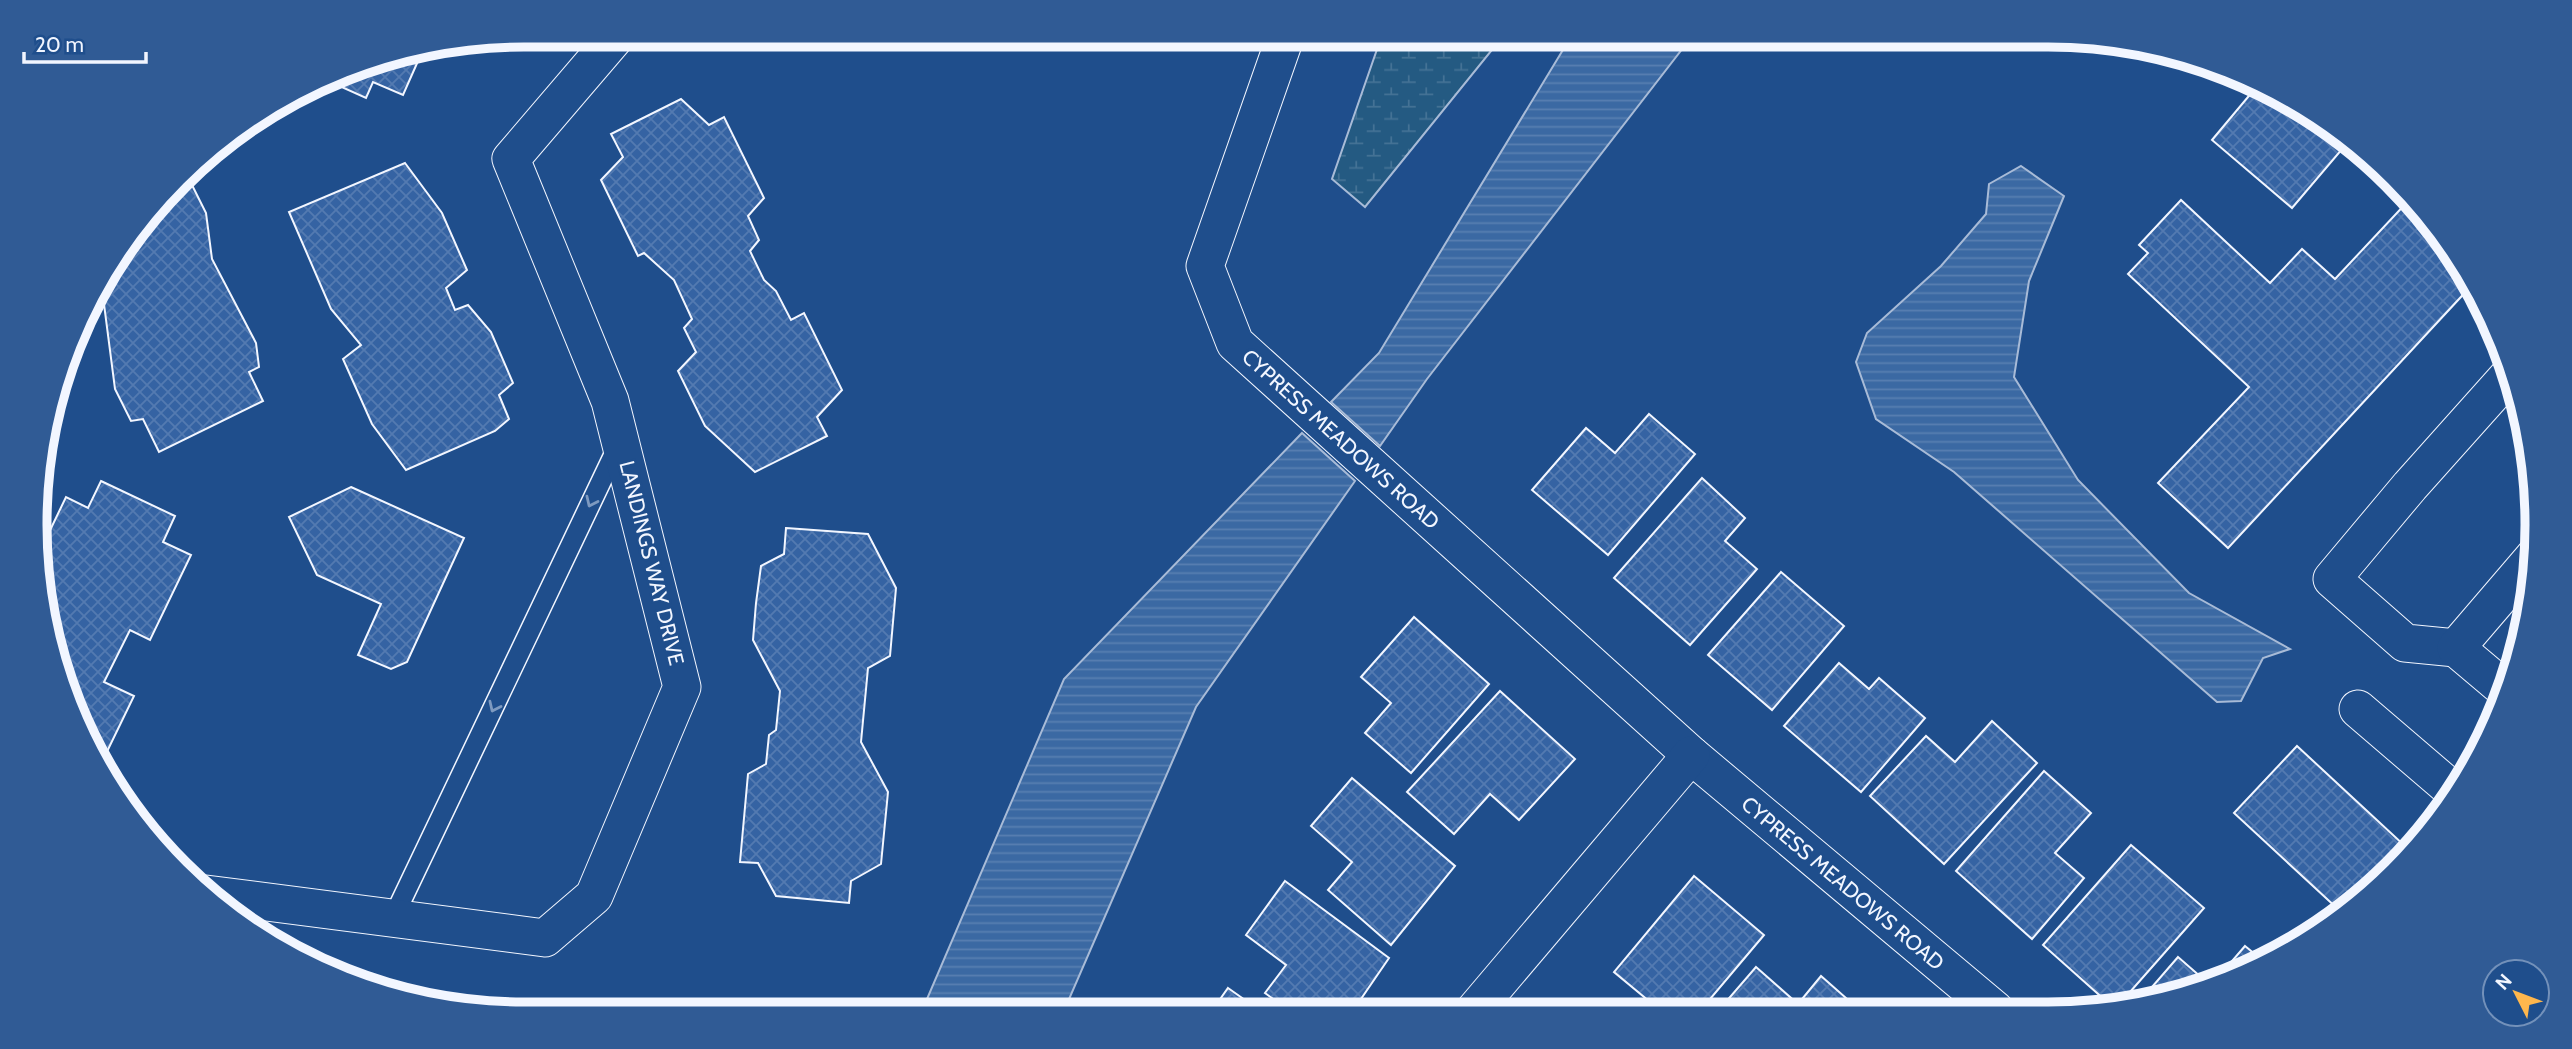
<svg xmlns="http://www.w3.org/2000/svg" width="2572" height="1049" font-family="Cabin,sans-serif">
	<defs>
		<pattern id="wetland-marsh" width="20" height="14" patternUnits="userSpaceOnUse" patternTransform="scale(1.75)"><rect width="20" height="14" fill="#245a82"/><path d="M1 5h8M5 5V1M11 12h8M15 12V8" fill="none" stroke="#447295"/></pattern>
		<pattern id="water-rules" width="6" height="5" patternUnits="userSpaceOnUse" patternTransform="scale(1.75)"><rect width="6" height="5" fill="#3b69a3"/><path d="M0 2.5h6" fill="none" stroke="#587fb1"/></pattern>
		<pattern id="building-cross-hatch" width="8" height="8" patternUnits="userSpaceOnUse" patternTransform="scale(1.75)"><rect width="8" height="8" fill="#3563a3"/><path d="M0 0l8 8M0 8l8-8" fill="none" stroke="#537ab1"/></pattern>
	</defs>
	<rect width="100%" height="100%" fill="#1f4e8c"/>
	<path fill="url(#wetland-marsh)" stroke="#a8bbd7" stroke-width="2" d="M1382 35H1504L1365 207 1332 179Z"/>
	<g fill="url(#water-rules)" stroke="#a8bbd7" stroke-width="2">
		<path d="M1572 35H1693L1427 379 1380 446 1331 402 1379 353Z"/>
		<path d="M2021 166 2064 196 2029 281 2014 377 2078 480 2189 593 2290 649 2263 658 2241 701 2217 702 1954 472 1876 419 1856 362 1867 333 1941 266 1986 214 1989 184Z"/>
		<path d="M1302 433 1355 481 1196 707 1063 1013H921L1064 679Z"/>
	</g>
	<g fill="url(#building-cross-hatch)" stroke="#f2f6ff" stroke-width="2">
		<path d="M422 52 403 95 373 82 366 98 326 80 367 61Z"/>
		<path d="M2258 85 2292 100 2349 141 2292 208 2212 140Z"/>
		<path d="M681 99 709 125 724 117 764 198 748 216 759 240 750 251 764 280 776 291 791 320 804 313 842 390 817 417 827 436 755 472 705 426 678 371 696 352 684 328 692 319 674 280 644 253 638 256 601 180 623 157 611 134Z"/>
		<path d="M405 163 442 213 467 270 446 288 455 310 468 305 491 332 513 383 499 395 509 419 495 431 406 470 372 424 343 359 361 345 331 309 289 212Z"/>
		<path d="M187 175 206 213 212 259 256 343 259 367 249 372 263 401 159 452 143 419 131 421 115 389 104 304 89 306 100 280Z"/>
		<path d="M2410 199 2436 226 2472 285 2228 548 2158 483 2249 387 2128 274 2148 253 2139 245 2181 200 2270 283 2302 249 2335 279Z"/>
		<path d="M1649 414 1695 454 1608 555 1532 490 1586 428 1615 453Z"/>
		<path d="M1702 478 1745 518 1725 541 1757 569 1690 645 1614 578Z"/>
		<path d="M101 481 175 516 163 542 191 555 150 640 130 630 104 682 134 696 100 766 45 621 51 610 44 607 42 547 66 497 88 508Z"/>
		<path d="M351 487 464 538 407 662 391 669 358 655 381 604 317 575 289 517Z"/>
		<path d="M786 528 868 534 896 588 890 656 868 668 861 742 888 792 881 864 851 881 849 903 776 896 758 863 740 862 748 774 766 764 769 735 776 730 780 691 753 640 756 603 761 566 784 554Z"/>
		<path d="M1781 572 1844 626 1772 710 1708 655Z"/>
		<path d="M1414 617 1489 684 1411 773 1365 733 1391 703 1361 677Z"/>
		<path d="M1839 663 1869 689 1879 678 1925 718 1861 792 1784 726Z"/>
		<path d="M1500 691 1575 759 1519 820 1490 794 1454 834 1407 792Z"/>
		<path d="M1992 721 2037 763 1944 864 1870 796 1926 736 1955 762Z"/>
		<path d="M2297 746 2406 847 2354 903 2340 911 2234 813Z"/>
		<path d="M2044 771 2091 813 2055 853 2084 878 2032 939 1956 871Z"/>
		<path d="M1352 778 1455 866 1391 945 1328 890 1352 862 1311 826Z"/>
		<path d="M2131 845 2204 908 2115 1009 2043 945Z"/>
		<path d="M1694 876 1764 935 1700 1011H1661L1614 972Z"/>
		<path d="M1285 881 1389 958 1352 1012H1291L1265 993 1286 965 1246 935Z"/>
		<path d="M2245 946 2262 960 2235 977 2214 982Z"/>
		<path d="M2178 957 2209 984 2139 1002Z"/>
		<path d="M1756 967 1798 1004 1821 976 1854 1005 1850 1010 1718 1011Z"/>
		<path d="M1228 988 1262 1012H1211Z"/>
	</g>
	<g fill="none" stroke-linecap="round" stroke-linejoin="round">
		<defs>
			<path id="lane" d="M393 918 619 444"/>
			<g id="street">
				<path d="M1286 35 1205 266 1235 343 1691 755 1995 1010"/>
				<path d="M2456 648 2405 643 2332 579 2410 486 2511 373"/>
				<path d="M2507 691 2456 648 2534 557"/>
				<path d="M2358 709 2456 793"/>
				<path d="M206 894 545 938 594 896 682 687 610 401 511 159 617 35"/>
				<path d="M1474 1011 1691 755"/>
			</g>
		</defs>
		<use href="#lane" stroke="#f2f6ff" stroke-width="22"/>
		<use href="#street" stroke="#f2f6ff" stroke-width="39"/>
		<use href="#lane" stroke="#1f4e8c" stroke-width="19"/>
		<use href="#street" stroke="#1f4e8c" stroke-width="37"/>
	</g>
	<defs><path id="oneway-chevron" d="M-2-3.5L2.5 0L-2 3.5" fill="none" stroke-width="1.6" stroke-linecap="round" stroke-linejoin="round" transform="scale(1.75)"/></defs>
	<g stroke="#7e9ac0">
		<use href="#oneway-chevron" transform="translate(591 502) rotate(115)"/>
		<use href="#oneway-chevron" transform="translate(494 707) rotate(115)"/>
	</g>
	<g text-anchor="middle" dominant-baseline="central" stroke-width="5" stroke-linejoin="round" paint-order="stroke">
		<g font-size="21" fill="#f2f6ff" stroke="#1f4e8c">
			<text transform="translate(1341 439) rotate(42)">CYPRESS MEADOWS ROAD</text>
			<text transform="translate(652 563) rotate(76)">LANDINGS WAY DRIVE</text>
			<text transform="translate(1843 883) rotate(40)">CYPRESS MEADOWS ROAD</text>
		</g>
	</g>
	<path d="M0 0H2572V1049H0ZM524 47H2048A477 477 0 0 1 2525 524V525A477 477 0 0 1 2048 1002H524A477 477 0 0 1 47 525V524A477 477 0 0 1 524 47Z" fill="#305b95" fill-rule="evenodd"/>
	<path fill="none" stroke="#f2f6ff" stroke-width="9" d="M524 47H2048A477 477 0 0 1 2525 524V525A477 477 0 0 1 2048 1002H524A477 477 0 0 1 47 525V524A477 477 0 0 1 524 47Z"/>
	<g transform="translate(2516 993) rotate(312)"><circle r="33" fill="#1f4e8c" stroke="#7391ba" stroke-width="2"/>
	<path d="M0-5L12 26L0 18L-12 26Z" fill="#ffb74d"/>
	<text y="-10" font-size="19" font-weight="bold" text-anchor="middle" fill="#f2f6ff">N</text>
	</g>
	<path d="M24 52v10h122v-10" fill="none" stroke="#f2f6ff" stroke-width="3.5"/>
	<text x="35" y="52" font-size="21" fill="#f2f6ff" stroke="#1f4e8c" stroke-width="5" paint-order="stroke">20 m</text>
</svg>
